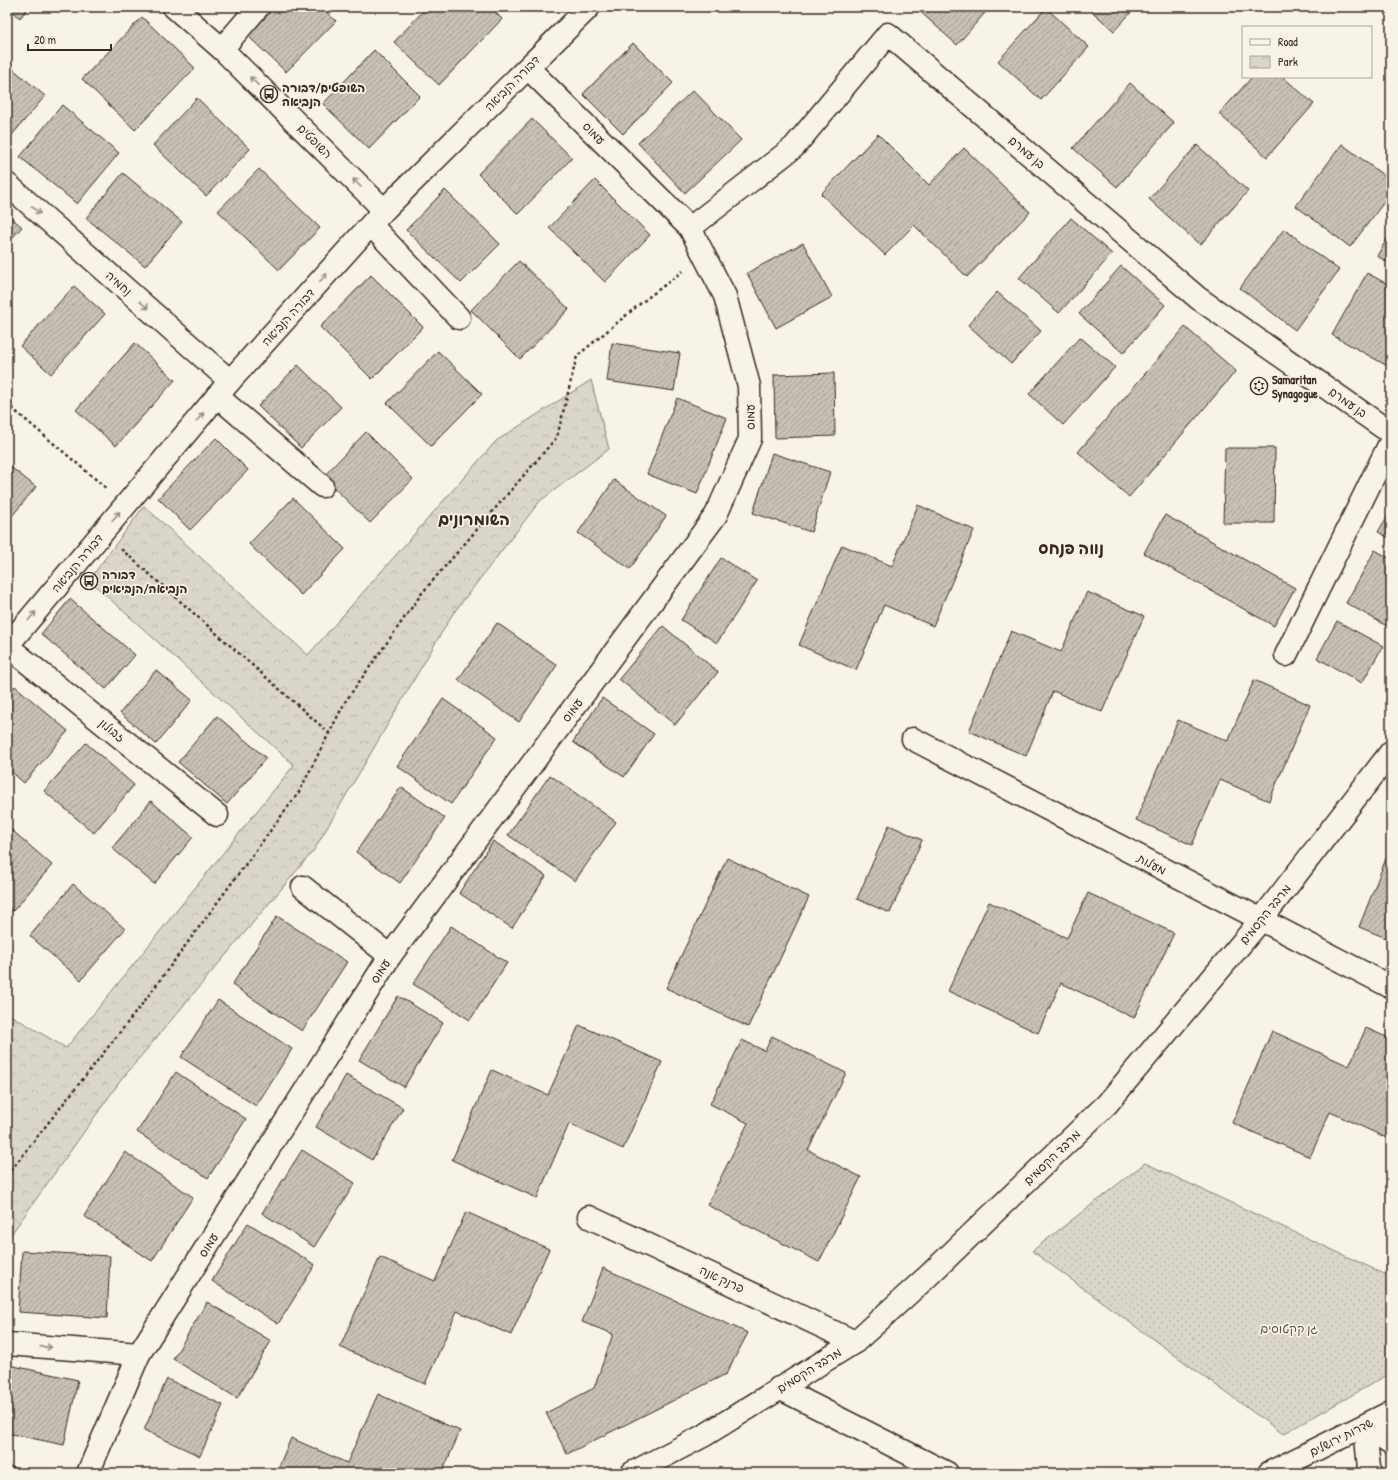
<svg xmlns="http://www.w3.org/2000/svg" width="1398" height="1480" font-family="'Patrick Hand','Playpen Sans Hebrew',sans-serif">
	<defs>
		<pattern id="park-crowns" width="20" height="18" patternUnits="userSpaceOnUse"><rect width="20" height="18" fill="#dbd6cb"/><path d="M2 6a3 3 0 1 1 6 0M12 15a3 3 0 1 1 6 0" fill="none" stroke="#bdb8ae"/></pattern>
		<pattern id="garden-dots" width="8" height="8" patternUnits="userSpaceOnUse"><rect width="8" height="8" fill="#dbd6cb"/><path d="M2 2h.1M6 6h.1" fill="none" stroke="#bdb8ae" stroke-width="1.8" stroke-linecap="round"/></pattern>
		<pattern id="building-hatch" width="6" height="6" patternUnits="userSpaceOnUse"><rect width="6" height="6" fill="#c8c1b6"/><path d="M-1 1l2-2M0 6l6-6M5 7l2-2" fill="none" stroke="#a49d93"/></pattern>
	</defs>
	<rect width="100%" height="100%" fill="#f7f3e8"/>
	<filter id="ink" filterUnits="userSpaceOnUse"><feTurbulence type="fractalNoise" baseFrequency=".025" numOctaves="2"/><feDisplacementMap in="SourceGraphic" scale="8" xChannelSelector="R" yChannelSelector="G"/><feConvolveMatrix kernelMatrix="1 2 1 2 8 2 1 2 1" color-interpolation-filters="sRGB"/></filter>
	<g filter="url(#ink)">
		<path fill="url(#park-crowns)" stroke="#8b8074" d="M591 380 609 449 540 501 452 615 314 850 121 1080 7 1240V1013L66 1048 294 765 89 580 144 506 308 655 496 441Z"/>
		<path fill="url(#garden-dots)" stroke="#8b8074" d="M1145 1163 1391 1277V1373L1283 1434 1032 1251Z"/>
		<g fill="url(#building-hatch)" stroke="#3b2a1e">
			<path d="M7 7H29L20 18Z"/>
			<path d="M275 7H321L336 21 286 72 248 36Z"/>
			<path d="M427 7H490L502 19 439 85 394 42Z"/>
			<path d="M915 7H990L957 45Z"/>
			<path d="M1087 7H1136L1114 31Z"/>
			<path d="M1046 8 1089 47 1041 100 998 61Z"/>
			<path d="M142 17 195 68 135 130 82 79Z"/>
			<path d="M633 43 673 83 623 134 583 94Z"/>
			<path d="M374 50 420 96 369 149 323 104Z"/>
			<path d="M7 64 45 96 7 141Z"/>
			<path d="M1252 77H1283L1314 104 1267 157 1219 114Z"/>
			<path d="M1130 83 1174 123 1117 187 1073 148Z"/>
			<path d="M693 90 741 140 685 193 638 143Z"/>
			<path d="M197 98 250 149 206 196 153 145Z"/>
			<path d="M62 105 119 153 77 204 20 157Z"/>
			<path d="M532 119 572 158 518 214 478 174Z"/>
			<path d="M878 134 929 185 964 148 1030 212 967 277 914 225 885 255 821 194Z"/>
			<path d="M1342 144 1391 181V193L1350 247 1296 206Z"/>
			<path d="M1197 145 1248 191 1200 245 1149 199Z"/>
			<path d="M259 169 320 228 279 270 218 211Z"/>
			<path d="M123 173 182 222 145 266 86 218Z"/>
			<path d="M595 180 650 235 605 282 549 228Z"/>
			<path d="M445 190 500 244 461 283 406 230Z"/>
			<path d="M7 214 22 227 7 244Z"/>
			<path d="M1071 218 1112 254 1059 313 1019 278Z"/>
			<path d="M1284 229 1339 270 1295 330 1240 288Z"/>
			<path d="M1391 232V264L1377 256Z"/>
			<path d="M803 243 832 297 776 328 747 273Z"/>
			<path d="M519 261 569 309 520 359 471 310Z"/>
			<path d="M1121 266 1165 305 1123 353 1079 314Z"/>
			<path d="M1367 273 1391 286V368L1332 335Z"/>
			<path d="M371 275 423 327 372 379 320 327Z"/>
			<path d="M74 286 105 314 51 374 20 346Z"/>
			<path d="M997 292 1041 331 1011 364 968 325Z"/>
			<path d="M1185 327 1236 371 1129 497 1078 452Z"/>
			<path d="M1080 337 1115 367 1063 425 1029 394Z"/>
			<path d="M135 343 175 380 116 446 76 410Z"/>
			<path d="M612 343 680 353 674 391 607 381Z"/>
			<path d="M438 351 482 394 431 446 387 403Z"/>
			<path d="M298 365 341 407 301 448 258 406Z"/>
			<path d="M834 373 835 436 775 438 774 375Z"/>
			<path d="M677 398 727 418 697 494 647 474Z"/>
			<path d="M366 432 413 479 370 523 323 477Z"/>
			<path d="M216 438 248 470 190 530 158 498Z"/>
			<path d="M1225 448H1275L1274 523H1223Z"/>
			<path d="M772 453 830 472 811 532 753 513Z"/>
			<path d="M7 464 36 487 7 522Z"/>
			<path d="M614 480 666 516 630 569 578 533Z"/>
			<path d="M293 498 345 549 301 595 249 544Z"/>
			<path d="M918 505 974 530 933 626 884 605 856 670 799 645 842 545 892 566Z"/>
			<path d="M1391 510V539L1378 532Z"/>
			<path d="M1165 515 1295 588 1274 626 1144 553Z"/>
			<path d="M1375 550 1391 559V618L1387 626 1346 603Z"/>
			<path d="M721 558 757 581 717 643 681 620Z"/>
			<path d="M1087 592 1144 616 1102 712 1053 691 1026 756 969 731 1011 631 1061 652Z"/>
			<path d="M70 599 135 655 106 689 41 634Z"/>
			<path d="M1337 621 1383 646 1362 683 1317 658Z"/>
			<path d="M497 623 557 665 519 722 458 680Z"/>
			<path d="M663 626 718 672 675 725 619 679Z"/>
			<path d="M156 670 192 700 156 744 120 713Z"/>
			<path d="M1254 680 1310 705 1269 801 1220 780 1192 845 1136 820 1178 720 1228 741Z"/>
			<path d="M15 686 68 731 24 783 7 768V695Z"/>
			<path d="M602 698 654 734 624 777 573 742Z"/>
			<path d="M443 699 497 737 451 804 397 766Z"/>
			<path d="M217 716 266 758 227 804 178 762Z"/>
			<path d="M86 743 134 785 94 833 44 791Z"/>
			<path d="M550 775 616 822 575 881 508 835Z"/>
			<path d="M401 787 445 818 400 883 356 852Z"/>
			<path d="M151 801 193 837 154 884 112 848Z"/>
			<path d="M889 825 922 840 890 913 857 899Z"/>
			<path d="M7 826 52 865 13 911 7 906Z"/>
			<path d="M493 841 546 876 512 928 459 893Z"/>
			<path d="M1391 846V940L1359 927Z"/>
			<path d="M727 858 809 897 748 1027 666 988Z"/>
			<path d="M73 884 125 929 81 980 30 936Z"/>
			<path d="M1088 893 1174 933 1134 1018 1061 983 1038 1033 948 991 989 902 1067 938Z"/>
			<path d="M277 916 347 962 302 1031 232 985Z"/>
			<path d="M451 926 507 963 470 1020 413 984Z"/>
			<path d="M398 996 443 1023 404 1087 359 1060Z"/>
			<path d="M218 1000 292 1049 256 1106 181 1057Z"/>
			<path d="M579 1025 662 1062 623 1149 569 1124 537 1198 452 1160 492 1070 548 1095Z"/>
			<path d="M1366 1028 1391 1039V1140L1330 1112 1310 1157 1232 1123 1272 1031 1349 1066Z"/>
			<path d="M772 1036 846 1073 808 1150 861 1177 819 1262 707 1205 748 1123 710 1104 742 1040 765 1051Z"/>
			<path d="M176 1072 246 1119 208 1178 137 1132Z"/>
			<path d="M346 1075 403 1108 372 1160 316 1127Z"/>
			<path d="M302 1150 355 1183 314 1247 262 1213Z"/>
			<path d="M125 1152 193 1197 152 1261 84 1216Z"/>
			<path d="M466 1212 549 1249 511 1335 457 1311 425 1384 340 1347 380 1257 435 1281Z"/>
			<path d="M248 1223 315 1265 278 1324 212 1281Z"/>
			<path d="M22 1251 110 1256 107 1318 18 1312Z"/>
			<path d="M603 1268 748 1333 726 1374 567 1454 546 1413 594 1388 613 1334 582 1322Z"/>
			<path d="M207 1302 271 1341 237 1398 173 1359Z"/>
			<path d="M9 1365 78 1380 64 1445 7 1433V1374Z"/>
			<path d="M167 1379 223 1405 200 1456 144 1430Z"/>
			<path d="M378 1394 460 1431 442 1473H276L291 1438 347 1463Z"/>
			<path d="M7 1465 28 1473H7Z"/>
		</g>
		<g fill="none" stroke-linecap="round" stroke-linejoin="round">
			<defs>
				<g id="minor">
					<path d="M174 7 222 49 384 210"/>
					<path d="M222 49 258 7"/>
					<path d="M7 184 230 381"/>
					<path d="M371 225 459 318"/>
					<path d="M690 228 794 147 888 34 1198 298 1391 433"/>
					<path d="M217 396 322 486"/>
					<path d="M7 646 230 381 384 210 589 7"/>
					<path d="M7 646 217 815"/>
					<path d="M1286 655 1391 441"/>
					<path d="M913 739 1391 987"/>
					<path d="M303 887 390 956"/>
					<path d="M589 1217 855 1342"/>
					<path d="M7 1344 139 1354"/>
					<path d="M779 1388 947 1473"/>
					<path d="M1365 1426 1369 1469 1372 1473"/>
					<path d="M1365 1426 1391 1443"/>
					<path d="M88 1473 139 1354 390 956 716 515 750 439 749 386 725 296 690 228 528 68"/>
					<path d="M632 1473 705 1435 855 1342 928 1276 1107 1104 1261 920 1391 752"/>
				</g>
				<path id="major" d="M1269 1473 1391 1412"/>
			</defs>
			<use href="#minor" stroke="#3b2a1e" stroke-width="25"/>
			<use href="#major" stroke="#3b2a1e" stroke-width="25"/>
			<g stroke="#3b2a1e" stroke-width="2.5" stroke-dasharray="3 3" stroke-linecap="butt">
				<path d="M7 404 106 488"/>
				<path d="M121 549 329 733"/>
				<path d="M7 1175 143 1003 299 792 345 702 422 593 557 437 577 356 641 303 683 271"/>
			</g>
			<use href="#minor" stroke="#f7f3e8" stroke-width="22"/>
			<use href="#major" stroke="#f7f3e8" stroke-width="22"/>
		</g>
		<defs><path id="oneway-shaft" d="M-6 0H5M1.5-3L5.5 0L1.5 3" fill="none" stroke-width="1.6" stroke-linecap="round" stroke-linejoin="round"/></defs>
		<g stroke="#998e83">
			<use href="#oneway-shaft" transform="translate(254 81) rotate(-135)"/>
			<use href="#oneway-shaft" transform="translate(357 183) rotate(-135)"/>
			<use href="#oneway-shaft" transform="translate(36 210) rotate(41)"/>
			<use href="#oneway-shaft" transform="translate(323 278) rotate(-48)"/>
			<use href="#oneway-shaft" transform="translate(144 305) rotate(41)"/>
			<use href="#oneway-shaft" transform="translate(200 417) rotate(-50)"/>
			<use href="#oneway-shaft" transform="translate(116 516) rotate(-50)"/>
			<use href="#oneway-shaft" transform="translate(32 616) rotate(-50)"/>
			<use href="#oneway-shaft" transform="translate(46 1347) rotate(4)"/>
		</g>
	</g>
	<defs>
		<symbol id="bus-ring" viewBox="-11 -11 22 22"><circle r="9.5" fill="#f7f3e8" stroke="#3b2a1e" stroke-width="1.5"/><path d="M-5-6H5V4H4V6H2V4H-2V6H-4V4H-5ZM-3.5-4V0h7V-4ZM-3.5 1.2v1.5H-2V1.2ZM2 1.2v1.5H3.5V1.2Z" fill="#3b2a1e"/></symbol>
		<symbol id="synagogue-ring" viewBox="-11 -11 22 22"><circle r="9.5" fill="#f7f3e8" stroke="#3b2a1e" stroke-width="1.5"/><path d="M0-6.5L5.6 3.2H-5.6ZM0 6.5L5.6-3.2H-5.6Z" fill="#3b2a1e"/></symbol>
	</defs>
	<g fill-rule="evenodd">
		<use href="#bus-ring" x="259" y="84" width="20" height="20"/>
		<use href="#synagogue-ring" x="1249" y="376" width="20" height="20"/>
		<use href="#bus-ring" x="79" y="571" width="20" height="20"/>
	</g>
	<g text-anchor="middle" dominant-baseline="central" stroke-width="3.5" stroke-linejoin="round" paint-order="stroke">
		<g font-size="12" fill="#3b2a1e" stroke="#f7f3e8">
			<text transform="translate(512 83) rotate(-45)">דבורה הנביאה</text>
			<text transform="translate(594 133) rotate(45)">עמוס</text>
			<text transform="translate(315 141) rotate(45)">השופטים</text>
			<text transform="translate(1027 152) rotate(40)">בן עמרם</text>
			<text transform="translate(119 283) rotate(41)">נחמיה</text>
			<text transform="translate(288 317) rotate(-48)">דבורה הנביאה</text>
			<text transform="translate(1348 402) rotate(35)">בן עמרם</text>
			<text transform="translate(750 417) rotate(-91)">עמוס</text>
			<text transform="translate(77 563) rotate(-50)">דבורה הנביאה</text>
			<text transform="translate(572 710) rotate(-54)">עמוס</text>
			<text transform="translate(112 730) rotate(39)">זבולון</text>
			<text transform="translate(1152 864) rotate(28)">מעלות</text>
			<text transform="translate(1265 914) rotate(-51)">מרבד הקסמים</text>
			<text transform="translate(380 971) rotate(-58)">עמוס</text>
			<text transform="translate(1052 1157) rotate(-44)">מרבד הקסמים</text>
			<text transform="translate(208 1245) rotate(-58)">עמוס</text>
			<text transform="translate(722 1279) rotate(25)">פרנק אנה</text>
			<text transform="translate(809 1370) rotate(-32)">מרבד הקסמים</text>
			<text transform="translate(1341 1437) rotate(-27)">שדרות ירושלים</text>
		</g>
		<g font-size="12" font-weight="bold" fill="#3b2a1e" stroke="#f7f3e8" text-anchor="start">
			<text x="282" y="87">השופטים/דבורה<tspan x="282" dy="14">הנביאה</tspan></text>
			<text x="1272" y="379">Samaritan<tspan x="1272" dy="14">Synagogue</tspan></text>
			<text x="102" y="574">דבורה<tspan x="102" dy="14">הנביאה/הנביאים</tspan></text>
		</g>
		<g font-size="12" fill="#5b4c41" stroke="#f7f3e8">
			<text x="1289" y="1328">גן קקטוסים</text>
		</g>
		<g font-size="16" font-weight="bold" fill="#3b2a1e" stroke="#f7f3e8">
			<text x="474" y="519">השומרונים</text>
			<text x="1071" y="548">נווה פנחס</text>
		</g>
	</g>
	<rect width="1398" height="1480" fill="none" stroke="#f7f3e8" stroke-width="24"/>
	<rect x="12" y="12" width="1374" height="1456" fill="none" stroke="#3b2a1e" stroke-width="1.5" filter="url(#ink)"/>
	<rect x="1242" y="26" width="130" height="52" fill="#f7f3e8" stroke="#aca397"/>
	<rect x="1250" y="39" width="20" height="6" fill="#f7f3e8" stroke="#aca397"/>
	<text x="1278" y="46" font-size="12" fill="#3b2a1e">Road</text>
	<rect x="1250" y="56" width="20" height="12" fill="url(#park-crowns)" stroke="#aca397"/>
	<text x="1278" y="66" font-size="12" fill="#3b2a1e">Park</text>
	<path d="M28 44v6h83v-6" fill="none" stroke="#3b2a1e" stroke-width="2"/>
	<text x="34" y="44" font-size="12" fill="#3b2a1e" stroke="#f7f3e8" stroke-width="3" paint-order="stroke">20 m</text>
</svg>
